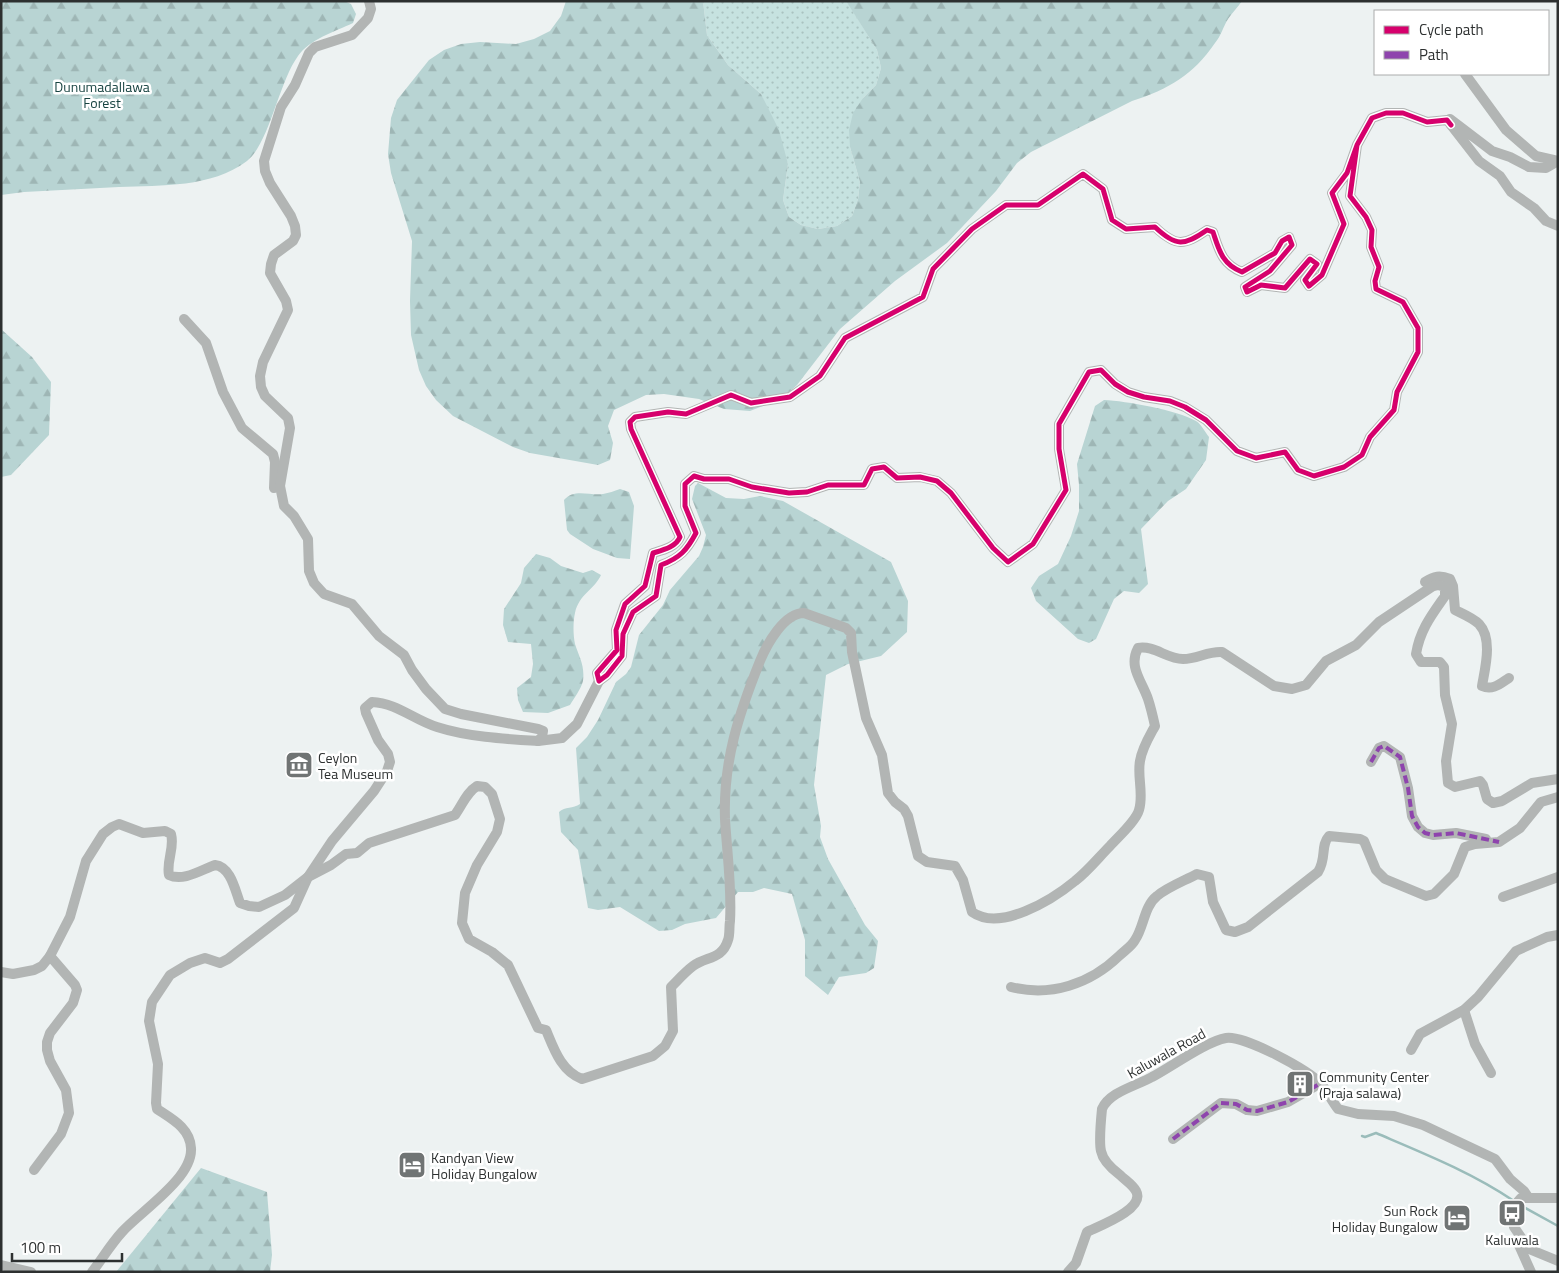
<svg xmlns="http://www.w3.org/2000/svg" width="1559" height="1273" font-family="'Titillium Web',sans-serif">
	<defs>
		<pattern id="green-dots" width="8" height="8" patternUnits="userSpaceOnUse" patternTransform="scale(1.25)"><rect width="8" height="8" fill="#c6e2e0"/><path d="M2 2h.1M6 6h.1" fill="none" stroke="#aac2c0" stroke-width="1.8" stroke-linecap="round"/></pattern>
		<pattern id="forest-firs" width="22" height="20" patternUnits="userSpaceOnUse" patternTransform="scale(1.25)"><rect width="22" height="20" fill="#b8d4d3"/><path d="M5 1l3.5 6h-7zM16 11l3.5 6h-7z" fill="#9eb6b5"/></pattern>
	</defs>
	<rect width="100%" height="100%" fill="#edf2f2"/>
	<path fill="url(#green-dots)" d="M703 1H846L849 5 877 50 881 68 876 85 863 98 850 147 860 182 858 199 852 216 837 226 818 229 801 225 789 217 783 200 788 164 761 94 728 65 707 35Z"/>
	<g fill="url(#forest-firs)">
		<path d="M1 1H344L351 4 356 14 353 23C334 32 310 39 298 56 279 82 269 144 247 161 211 188 162 185 119 187 87 189 56 190 24 192L1 195Z"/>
		<path d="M566 1H703L707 35 728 65 761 94 779 130 788 164 783 200 789 217 801 225 818 229 837 226 852 216 858 199 860 182 850 147 849 130 853 113 863 98 876 85 881 68 877 50 846 1H1242C1238 7 1232 13 1228 19 1223 27 1221 36 1215 43 1193 75 1169 89 1132 101L1031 152 1017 163 996 191 947 243 895 281 840 329 797 385 783 398 750 411 724 409 699 399 664 394 646 395 614 410 608 426 613 443 610 460 598 465 530 453 513 447 453 416 436 400 426 386 419 370 411 335 410 301 412 241 391 173 388 154 391 118 397 100 429 60 444 50 461 44 480 42 516 44 534 39 550 31 561 16Z"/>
		<path d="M1 329 32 357 51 382 49 435 11 475 1 477Z"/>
		<path d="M1104 400C1126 401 1177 410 1196 421 1201 424 1205 432 1209 437L1206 460 1186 489 1168 501 1141 529 1148 584 1139 593 1124 591 1114 599 1096 639 1089 643 1078 639 1036 601 1031 588 1039 576 1058 564 1071 536 1079 511V485L1077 464 1095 406Z"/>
		<path d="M698 483 726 498 744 499 760 496 783 501 891 562 908 601 907 632 881 656 848 664 826 675 814 785 821 826 820 837 828 859 865 925 878 941 874 968 866 973 839 977 828 995 805 976V940L792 894 764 888 753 892H738L716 918 685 924 672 930 659 931 620 907 598 910 588 908 578 850 561 832 559 812C565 806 573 809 580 804L576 748 587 737 598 720 616 682 626 674 631 667 639 635 663 605 670 590 699 556 703 547 706 535 692 499 695 486Z"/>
		<path d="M620 489 629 492 634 506 630 559 617 558 593 549 570 534 567 530 564 500C574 488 590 496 603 494 609 493 614 491 620 489Z"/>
		<path d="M536 554 550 558 561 566 583 573 592 570 601 575C595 589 579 594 575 613 573 621 573 635 575 644 579 657 585 665 583 681 581 689 574 698 570 705L548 713 523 712 518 700 517 688 531 677 533 664 531 644 508 642 503 625 504 609 521 583 524 568Z"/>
		<path d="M201 1168 267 1192 272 1255 270 1272H116Z"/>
	</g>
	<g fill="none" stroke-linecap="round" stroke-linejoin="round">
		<g stroke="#9abcba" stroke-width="2.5">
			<path d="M1362 1136 1365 1137 1376 1133C1423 1153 1471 1172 1514 1201"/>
			<path d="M1518 1204 1558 1226"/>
		</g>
		<g stroke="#b2b5b4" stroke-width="10">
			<path d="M1465 74 1506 130 1536 156 1558 161"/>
			<path d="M1357 145 1350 196 1366 217 1372 230 1371 247 1379 267 1375 281 1376 289 1403 302 1418 328V352L1397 392 1394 410 1370 437 1362 455 1344 467 1314 476 1298 470 1285 452 1256 458 1237 451 1206 420 1185 407 1170 401 1144 397 1128 392 1115 384 1101 370 1089 372 1059 424V449L1066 490 1033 544 1008 562 993 548 951 493 937 481 920 477 897 478 884 467 872 469 864 485H828L807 492 789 493 752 487 729 479H704L694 476 685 484V506L696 533C687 550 680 558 661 565L656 596 633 612 623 634 622 656 607 675 599 681 597 673 617 650 616 630 625 604 645 586 653 553C663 550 676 547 680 537L631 429 630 422 635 417 668 412 686 414 731 395 751 403 790 397 820 376 845 338 923 297 933 269 972 229 1006 205H1038L1083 174 1103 189 1112 220 1126 229 1155 227C1176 247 1184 246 1207 230L1213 232C1219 250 1222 264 1242 272L1275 253 1282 241 1289 237 1292 245 1270 271 1245 287 1247 292 1261 285 1285 288 1310 259 1317 264 1305 280 1309 286 1322 275 1344 224 1332 193 1347 173 1357 145 1372 118 1386 113H1403L1427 122 1447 120 1451 125"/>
			<path d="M1558 161 1546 168 1529 167 1510 157 1492 151 1450 119 1451 125 1479 161 1500 176 1511 192 1534 208 1546 221 1558 226"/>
			<path d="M184 319 206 343 223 392 242 428 273 454 275 462 274 488"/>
			<path d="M1433 586 1425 582C1434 576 1440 575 1450 579L1453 586 1455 610C1463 614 1473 618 1479 624 1493 639 1485 668 1482 686 1493 691 1501 683 1509 678"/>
			<path d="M538 741 562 738 577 724 599 681"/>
			<path d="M1371 762 1379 748 1384 746 1400 757 1408 788 1412 816 1418 827 1425 833 1433 835 1456 833 1486 839"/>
			<path d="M1503 897 1558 877"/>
			<path d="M1 972 13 974 34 970 42 966 50 956 70 917 86 861 103 834 112 827 119 824 143 833 165 831 171 834C175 848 166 861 169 875 183 882 201 870 215 865 231 867 235 890 240 903L249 906 259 907 285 895 308 877 331 865 346 854 357 853 369 843 455 815C463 804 466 793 477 786L485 787 492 794 500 819 497 832 477 865 465 893 462 923 469 939 492 952 508 965 538 1028 546 1030C554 1049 561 1071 582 1079L653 1056 665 1046 673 1031 671 987C678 980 685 972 693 966 706 956 722 960 728 940 730 935 729 927 730 921 732 887 727 853 725 819 723 761 739 713 760 661 767 644 784 613 804 613L846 628 851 633 852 652 866 718 882 755 888 793 895 802 904 809 908 816 918 856 927 862 955 866 963 880 972 912C1000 932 1052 900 1075 881 1088 871 1099 857 1110 846 1118 837 1136 821 1139 810 1144 794 1137 777 1140 761 1142 748 1149 737 1155 726 1153 717 1151 708 1148 699 1142 681 1128 667 1138 648 1154 645 1167 659 1183 659 1197 659 1208 651 1222 652L1274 686 1292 689 1306 685 1326 661 1356 645 1379 622 1433 586 1438 585 1445 587V596C1431 616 1420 630 1416 654L1421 662H1440L1444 667 1445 695 1452 724 1446 761 1448 783 1455 787 1480 781 1483 785 1487 799 1493 803 1502 801 1532 783 1558 779"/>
			<path d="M1011 987C1051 997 1090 984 1119 956 1124 951 1132 946 1135 940 1144 927 1144 906 1157 896 1168 887 1184 881 1197 874L1209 877 1213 902 1226 930 1235 932 1248 927 1318 872C1327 858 1320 846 1329 836L1360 839 1364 841 1376 870 1385 879 1426 896 1434 894 1454 874 1465 847 1475 844 1499 842 1520 828 1541 802 1558 797"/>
			<path d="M1464 1010 1475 1044 1491 1073"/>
			<path d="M1411 1050 1420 1034 1464 1010 1478 997 1516 951 1547 937 1558 935"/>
			<path d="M1173 1139 1221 1103 1236 1104 1247 1110 1257 1111 1288 1102 1321 1083"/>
			<path d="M34 1170 61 1134 69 1113 66 1090 50 1061 47 1050V1042L50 1033 73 1003 77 990 75 985 50 956"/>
			<path d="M1558 1198H1521L1514 1206 1512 1213 1514 1227 1529 1249 1558 1261"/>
			<path d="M1518 1243 1531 1272"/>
			<path d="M1 1265 31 1272"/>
			<path d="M92 1272C102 1259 111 1244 122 1232 141 1211 193 1178 191 1148 190 1128 172 1119 157 1109L156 1103 158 1064 149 1021 152 1002 170 975 190 963 205 958 220 963 228 959 294 908 308 877 332 841 374 791 387 771 390 762 388 754 378 740 366 713 365 708 372 702C397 703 414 720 437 727 468 737 505 739 538 741L542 737 543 731 538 729 461 714 445 709 426 689 412 670 404 655 379 636 352 604 324 594 314 583 309 571 308 539 294 516 284 506 280 486 290 428 288 418 265 396 261 387 260 376 263 362 288 310 286 301 270 273 271 264 274 255 293 241 296 235 295 226 291 216 270 183 265 171 264 161 281 107 295 85 309 53 315 47 352 35 368 18 371 9 369 1"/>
			<path d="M1068 1272 1076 1263 1087 1232C1099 1226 1146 1209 1136 1191 1133 1185 1125 1180 1120 1175 1112 1169 1103 1161 1101 1151 1099 1142 1101 1119 1102 1109 1109 1092 1136 1086 1152 1077 1171 1067 1207 1041 1226 1038 1244 1035 1309 1070 1321 1084 1327 1091 1332 1101 1338 1109L1358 1114 1394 1116 1423 1125 1495 1159 1510 1179 1524 1191 1528 1197"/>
		</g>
		<g stroke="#8e44ad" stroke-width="4" stroke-dasharray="8 4" stroke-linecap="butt">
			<path d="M1371 762 1379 748 1384 746 1400 757 1408 788 1412 816 1418 827 1425 833 1433 835 1456 833 1499 842"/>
			<path d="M1173 1139 1221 1103 1236 1104 1247 1110 1257 1111 1288 1102 1321 1083"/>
		</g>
		<defs>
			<path id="cycleway" d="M1357 145 1350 196 1366 217 1372 230 1371 247 1379 267 1375 281 1376 289 1403 302 1418 328V352L1397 392 1394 410 1370 437 1362 455 1344 467 1314 476 1298 470 1285 452 1256 458 1237 451 1206 420 1185 407 1170 401 1144 397 1128 392 1115 384 1101 370 1089 372 1059 424V449L1066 490 1033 544 1008 562 993 548 951 493 937 481 920 477 897 478 884 467 872 469 864 485H828L807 492 789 493 752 487 729 479H704L694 476 685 484V506L696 533C687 550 680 558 661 565L656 596 633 612 623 634 622 656 607 675 599 681 597 673 617 650 616 630 625 604 645 586 653 553C663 550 676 547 680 537L631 429 630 422 635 417 668 412 686 414 731 395 751 403 790 397 820 376 845 338 923 297 933 269 972 229 1006 205H1038L1083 174 1103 189 1112 220 1126 229 1155 227C1176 247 1184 246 1207 230L1213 232C1219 250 1222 264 1242 272L1275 253 1282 241 1289 237 1292 245 1270 271 1245 287 1247 292 1261 285 1285 288 1310 259 1317 264 1305 280 1309 286 1322 275 1344 224 1332 193 1347 173 1357 145 1372 118 1386 113H1403L1427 122 1447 120 1451 125"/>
		</defs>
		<use href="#cycleway" stroke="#fff" stroke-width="8"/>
		<use href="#cycleway" stroke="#d6006c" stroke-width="5"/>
	</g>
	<defs>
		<symbol id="museum-square" viewBox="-11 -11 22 22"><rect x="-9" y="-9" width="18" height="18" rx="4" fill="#707474" stroke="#fff"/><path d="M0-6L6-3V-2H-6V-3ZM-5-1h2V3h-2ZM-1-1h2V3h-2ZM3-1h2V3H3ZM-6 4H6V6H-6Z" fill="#fff"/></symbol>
		<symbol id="building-square" viewBox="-11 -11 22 22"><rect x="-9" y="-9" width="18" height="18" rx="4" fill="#707474" stroke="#fff"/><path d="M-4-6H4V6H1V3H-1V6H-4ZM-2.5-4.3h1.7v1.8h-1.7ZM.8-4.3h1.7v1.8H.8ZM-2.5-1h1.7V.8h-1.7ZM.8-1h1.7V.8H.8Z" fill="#fff"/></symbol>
		<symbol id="hotel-square" viewBox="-11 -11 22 22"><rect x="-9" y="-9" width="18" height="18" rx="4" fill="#707474" stroke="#fff"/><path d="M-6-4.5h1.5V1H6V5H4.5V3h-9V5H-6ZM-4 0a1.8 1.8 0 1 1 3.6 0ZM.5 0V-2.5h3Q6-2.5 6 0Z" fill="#fff"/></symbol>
		<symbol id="bus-square" viewBox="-11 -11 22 22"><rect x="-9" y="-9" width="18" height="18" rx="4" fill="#707474" stroke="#fff"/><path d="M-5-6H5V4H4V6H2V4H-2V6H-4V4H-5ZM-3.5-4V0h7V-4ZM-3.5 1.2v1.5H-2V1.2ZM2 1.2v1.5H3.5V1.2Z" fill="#fff"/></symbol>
	</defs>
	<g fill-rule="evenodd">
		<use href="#museum-square" x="283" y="749" width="32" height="32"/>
		<use href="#building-square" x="1284" y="1068" width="32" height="32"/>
		<use href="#hotel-square" x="396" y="1149" width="32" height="32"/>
		<use href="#bus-square" x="1496" y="1197" width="32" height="32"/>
		<use href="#hotel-square" x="1441" y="1202" width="32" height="32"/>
	</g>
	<g text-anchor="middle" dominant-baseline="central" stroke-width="5" stroke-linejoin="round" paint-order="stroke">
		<g font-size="14" fill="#184341" stroke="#fff">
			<text x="102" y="86">Dunumadallawa<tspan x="102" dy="16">Forest</tspan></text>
		</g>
		<g font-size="14" fill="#2d3030" stroke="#fff" text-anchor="start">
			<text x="318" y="757">Ceylon<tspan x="318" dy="16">Tea Museum</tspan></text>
			<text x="1319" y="1076">Community Center<tspan x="1319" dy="16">(Praja salawa)</tspan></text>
			<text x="431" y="1157">Kandyan View<tspan x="431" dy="16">Holiday Bungalow</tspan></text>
			<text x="1438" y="1210" text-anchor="end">Sun Rock<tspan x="1438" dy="16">Holiday Bungalow</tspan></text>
			<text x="1512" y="1239" text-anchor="middle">Kaluwala</text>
		</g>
		<g font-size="14" fill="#2d3030" stroke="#fff">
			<text transform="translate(1166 1053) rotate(-29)">Kaluwala Road</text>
		</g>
	</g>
	<rect width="1559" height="1273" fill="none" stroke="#2d3030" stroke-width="5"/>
	<rect x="1374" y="10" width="175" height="65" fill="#ffffff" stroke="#abacac"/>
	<rect x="1384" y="26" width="25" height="8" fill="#d6006c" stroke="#abacac"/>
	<text x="1419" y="35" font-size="15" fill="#2d3030">Cycle path</text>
	<rect x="1384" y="51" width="25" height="8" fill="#8e44ad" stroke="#abacac"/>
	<text x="1419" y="60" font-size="15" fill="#2d3030">Path</text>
	<path d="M12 1253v8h110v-8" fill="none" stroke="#2d3030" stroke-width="2.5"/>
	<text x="20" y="1253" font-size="15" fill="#2d3030" stroke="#ffffff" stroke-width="4" paint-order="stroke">100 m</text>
</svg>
